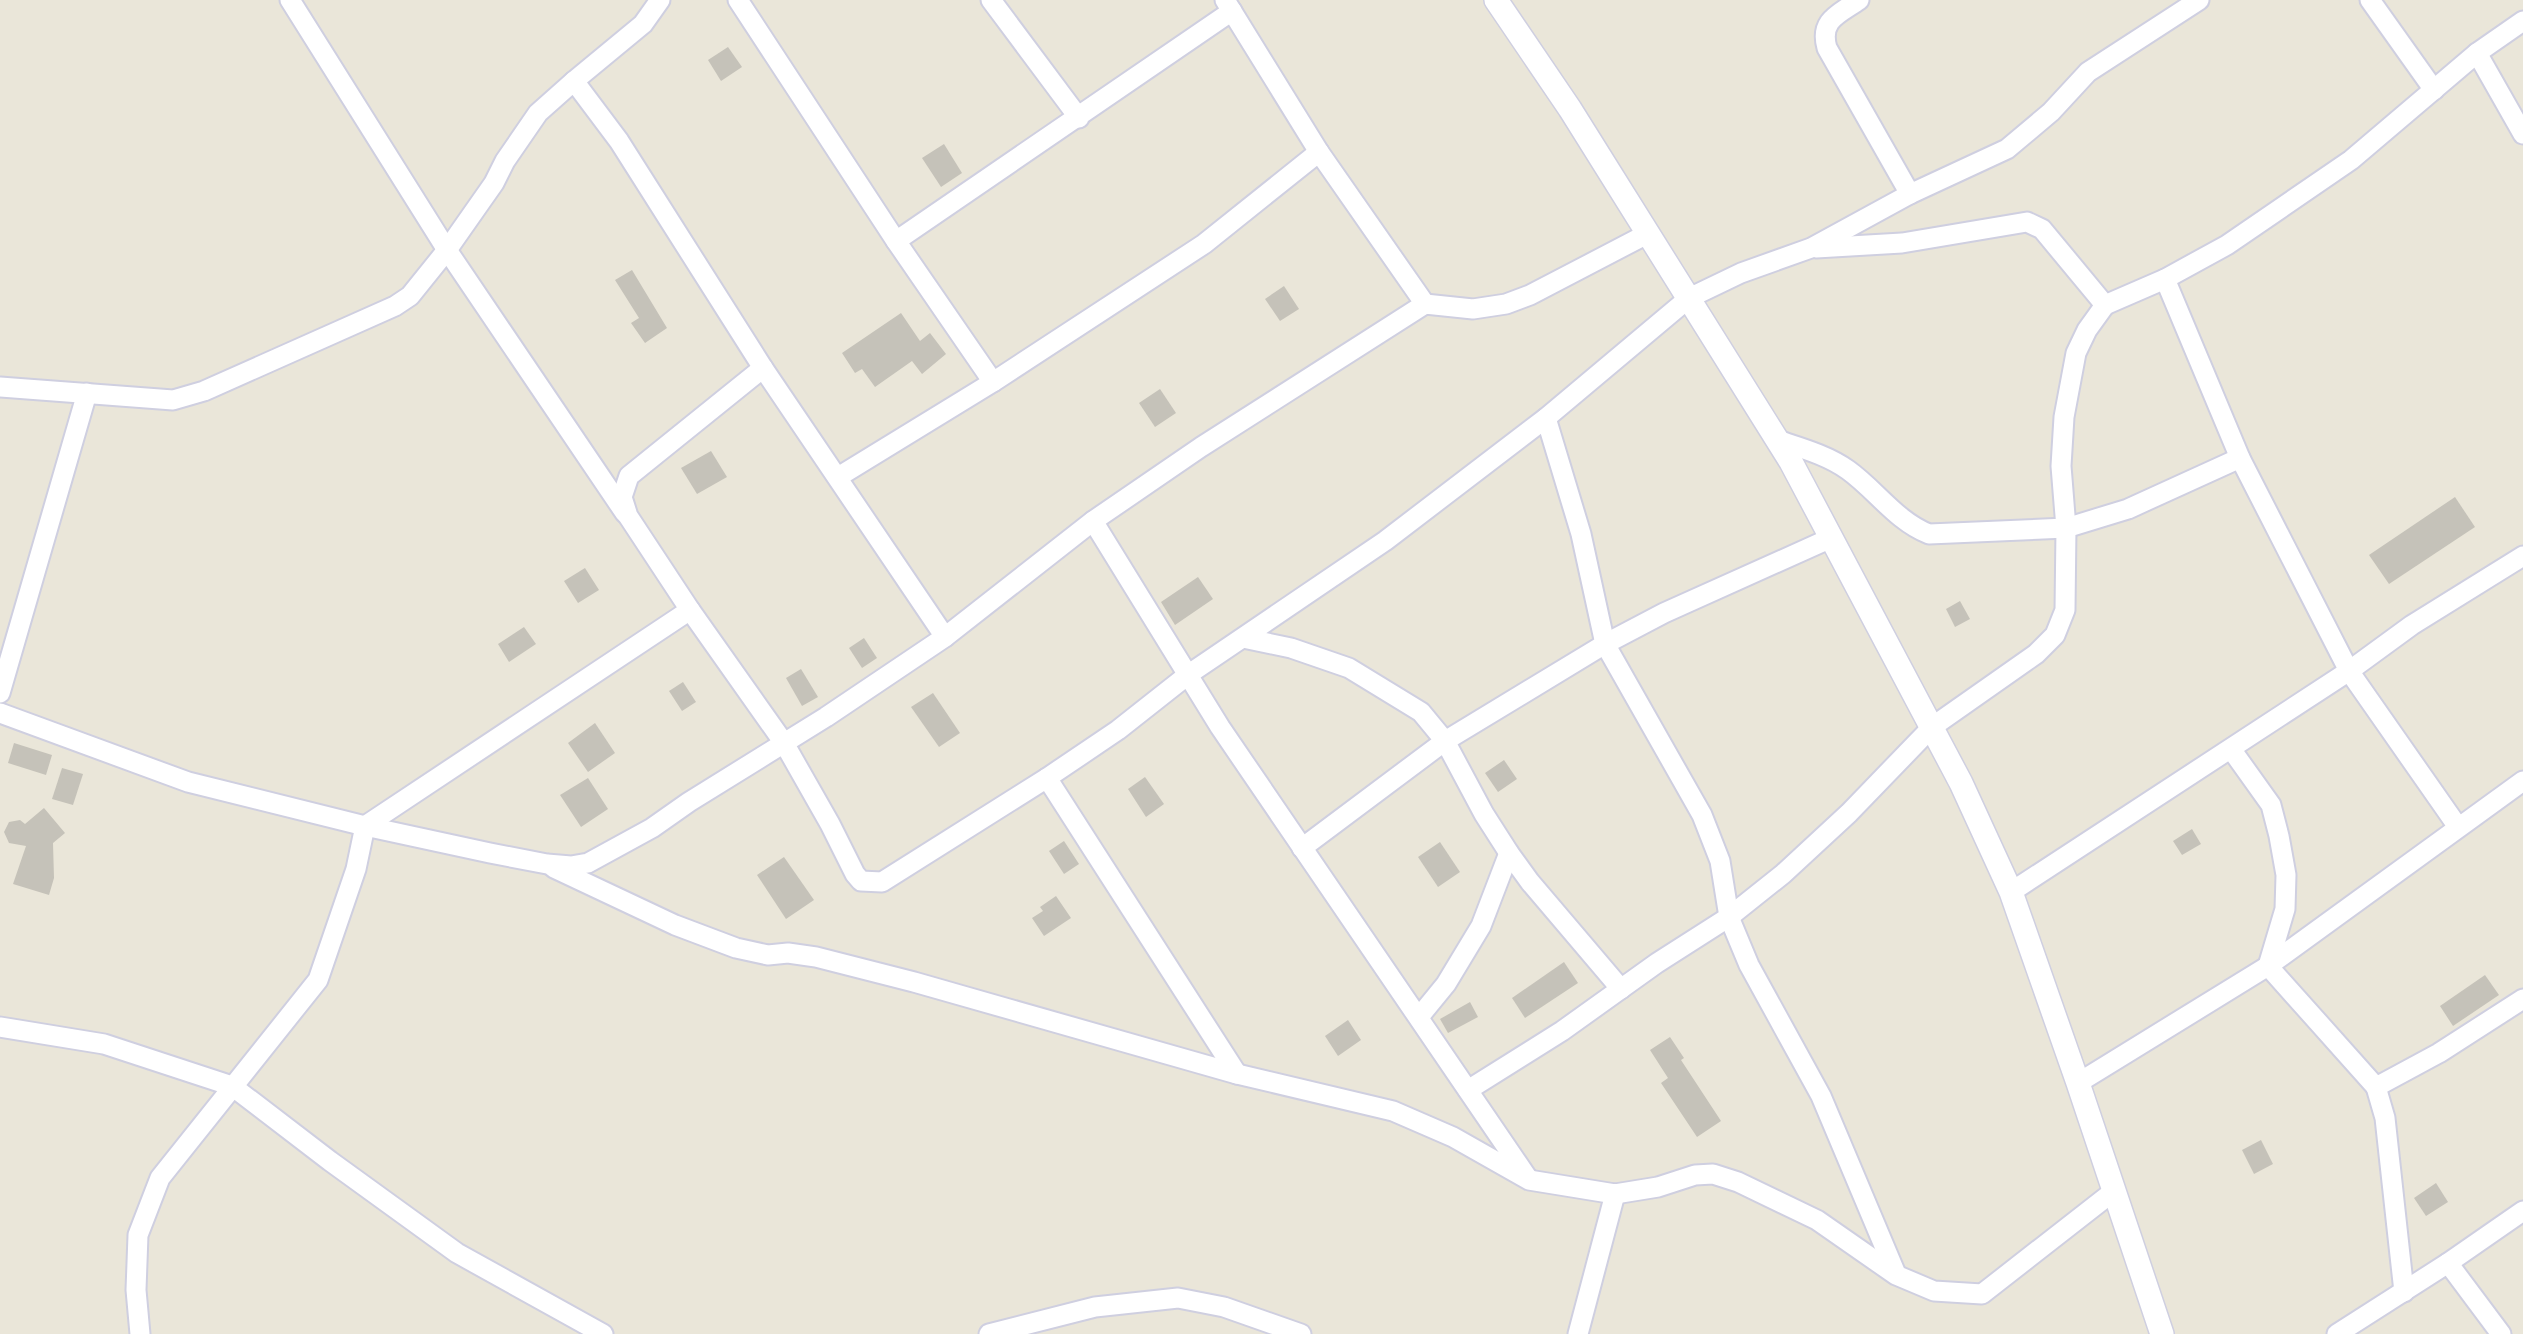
<svg xmlns="http://www.w3.org/2000/svg" width="2523" height="1334" font-family="'Source Sans 3',sans-serif">
	<rect width="100%" height="100%" fill="#eae6d9"/>
	<g fill="#c5c2b9">
		<path d="M728 47 742 67 721 81 708 60Z"/>
		<path d="M944 144 962 173 941 187 922 158Z"/>
		<path d="M632 270 667 328 645 343 631 323 639 318 615 280Z"/>
		<path d="M1284 286 1299 309 1280 321 1265 299Z"/>
		<path d="M901 313 920 341 930 333 946 354 922 374 912 361 875 387 862 369 855 373 842 353Z"/>
		<path d="M1160 389 1176 413 1155 427 1139 403Z"/>
		<path d="M711 451 727 477 697 494 681 468Z"/>
		<path d="M2455 497 2475 527 2389 584 2369 555Z"/>
		<path d="M585 568 599 590 578 603 564 581Z"/>
		<path d="M1198 577 1213 599 1175 625 1161 602Z"/>
		<path d="M1960 601 1970 619 1955 627 1946 609Z"/>
		<path d="M524 627 536 644 509 662 498 644Z"/>
		<path d="M864 638 877 658 862 668 849 648Z"/>
		<path d="M801 669 818 697 802 706 786 678Z"/>
		<path d="M683 682 696 702 682 711 669 691Z"/>
		<path d="M933 693 960 733 939 747 911 707Z"/>
		<path d="M595 723 615 753 588 772 568 743Z"/>
		<path d="M14 743 52 755 46 775 8 763Z"/>
		<path d="M1504 760 1517 779 1498 792 1485 773Z"/>
		<path d="M62 768 83 774 73 805 52 799Z"/>
		<path d="M1145 777 1164 804 1146 817 1128 789Z"/>
		<path d="M588 778 608 809 581 827 560 795Z"/>
		<path d="M44 808 65 833 53 843 54 878 49 895 13 884 26 846 9 843 4 832 9 822 20 820 25 824Z"/>
		<path d="M2192 829 2201 844 2182 855 2173 841Z"/>
		<path d="M1064 841 1079 864 1064 874 1049 851Z"/>
		<path d="M1440 842 1460 872 1438 887 1418 857Z"/>
		<path d="M784 857 814 900 786 919 757 875Z"/>
		<path d="M1056 896 1071 918 1044 936 1032 918 1043 911 1040 907Z"/>
		<path d="M1564 962 1578 983 1525 1018 1512 998Z"/>
		<path d="M2485 975 2499 995 2453 1026 2440 1006Z"/>
		<path d="M1470 1002 1478 1017 1448 1033 1440 1019Z"/>
		<path d="M1348 1020 1361 1040 1338 1056 1325 1036Z"/>
		<path d="M1670 1037 1684 1058 1681 1060 1721 1121 1697 1137 1661 1083 1668 1078 1650 1050Z"/>
		<path d="M2261 1140 2273 1164 2254 1174 2242 1150Z"/>
		<path d="M2436 1183 2448 1202 2426 1216 2414 1198Z"/>
	</g>
	<g fill="none" stroke-linecap="round" stroke-linejoin="round">
		<defs>
			<g id="minor">
				<path d="M290 0 447 250 625 513"/>
				<path d="M738 0 896 241 993 382"/>
				<path d="M991 0 1079 118"/>
				<path d="M1225 0 1319 152"/>
				<path d="M1859 0C1839 14 1819 20 1827 48L1910 194"/>
				<path d="M2370 0 2434 90"/>
				<path d="M2477 53 2523 134"/>
				<path d="M574 81 643 24 660 0"/>
				<path d="M896 241 1232 11"/>
				<path d="M1816 248 1902 243 2027 222 2042 229 2105 305 2165 279 2227 245 2351 160 2477 53 2523 21"/>
				<path d="M2165 279 2240 458 2349 671 2458 827"/>
				<path d="M763 368 629 476 622 497 628 516 690 610 784 743 830 824 855 874 861 881 882 882 1047 778 1118 730 1189 674 1385 541 1546 418 1689 298 1741 273 1811 248 1910 194 2007 149 2051 112 2088 72 2199 0"/>
				<path d="M0 387 173 400 204 391 395 306 410 296 447 250 494 183 505 161 538 113 574 81 619 141 763 368 945 637"/>
				<path d="M1546 418 1581 534 1605 644 1702 815 1720 861 1729 917 1749 965 1821 1096 1896 1274"/>
				<path d="M1777 440C1801 448 1827 455 1848 470 1876 490 1896 521 1929 534L2066 528 2128 509 2240 458"/>
				<path d="M838 477 993 382 1204 244 1319 152 1425 304"/>
				<path d="M1093 521 1220 727 1527 1177"/>
				<path d="M1243 638 1291 648 1349 668 1421 712 1445 741 1484 814 1509 853 1530 882 1621 989"/>
				<path d="M0 693 87 393"/>
				<path d="M0 713 188 782 365 826 490 853 547 864 571 866 588 863 652 828 689 802 826 717 945 637 1093 521 1201 447 1425 304 1473 309 1506 304 1530 295 1649 233"/>
				<path d="M2231 749 2271 805 2279 836 2286 875 2285 909 2268 966 2376 1087 2439 1053 2523 999"/>
				<path d="M1047 778 1237 1074"/>
				<path d="M1302 848 1445 741 1605 644 1664 613 1831 538"/>
				<path d="M554 868 675 925 736 948 768 955 788 953 816 957 914 982 1237 1074 1393 1111 1453 1137 1529 1180 1615 1194 1658 1187 1695 1175 1713 1174 1738 1182 1817 1220 1896 1275 1934 1291 1982 1294 2114 1191"/>
				<path d="M2011 892 2349 671 2412 625 2523 556"/>
				<path d="M1419 1017 1446 984 1481 926 1509 853"/>
				<path d="M0 1027 104 1044 232 1086 330 1161 457 1253 603 1334"/>
				<path d="M2078 1083 2268 966 2523 781"/>
				<path d="M2376 1087 2385 1118 2404 1292"/>
				<path d="M1468 1090 1562 1031 1657 963 1729 917 1783 874 1849 813 1932 727 2036 654 2055 635 2065 610 2066 528 2061 466 2064 417 2076 353 2087 330 2105 305"/>
				<path d="M2448 1263 2501 1334"/>
				<path d="M140 1334 136 1290 138 1235 160 1178 318 980 356 869 365 826 690 610"/>
				<path d="M989 1334 1095 1307 1178 1298 1224 1307 1301 1334"/>
				<path d="M1578 1334 1615 1194"/>
				<path d="M2337 1334 2448 1263 2523 1211"/>
			</g>
			<path id="tertiary" d="M1496 0 1570 109 1791 462 1961 783 2011 892 2078 1083 2162 1334"/>
		</defs>
		<use href="#minor" stroke="#cfcfe0" stroke-width="23"/>
		<use href="#tertiary" stroke="#cfcfe0" stroke-width="26"/>
		<use href="#minor" stroke="#fff" stroke-width="19"/>
		<use href="#tertiary" stroke="#fff" stroke-width="23"/>
	</g>
</svg>
